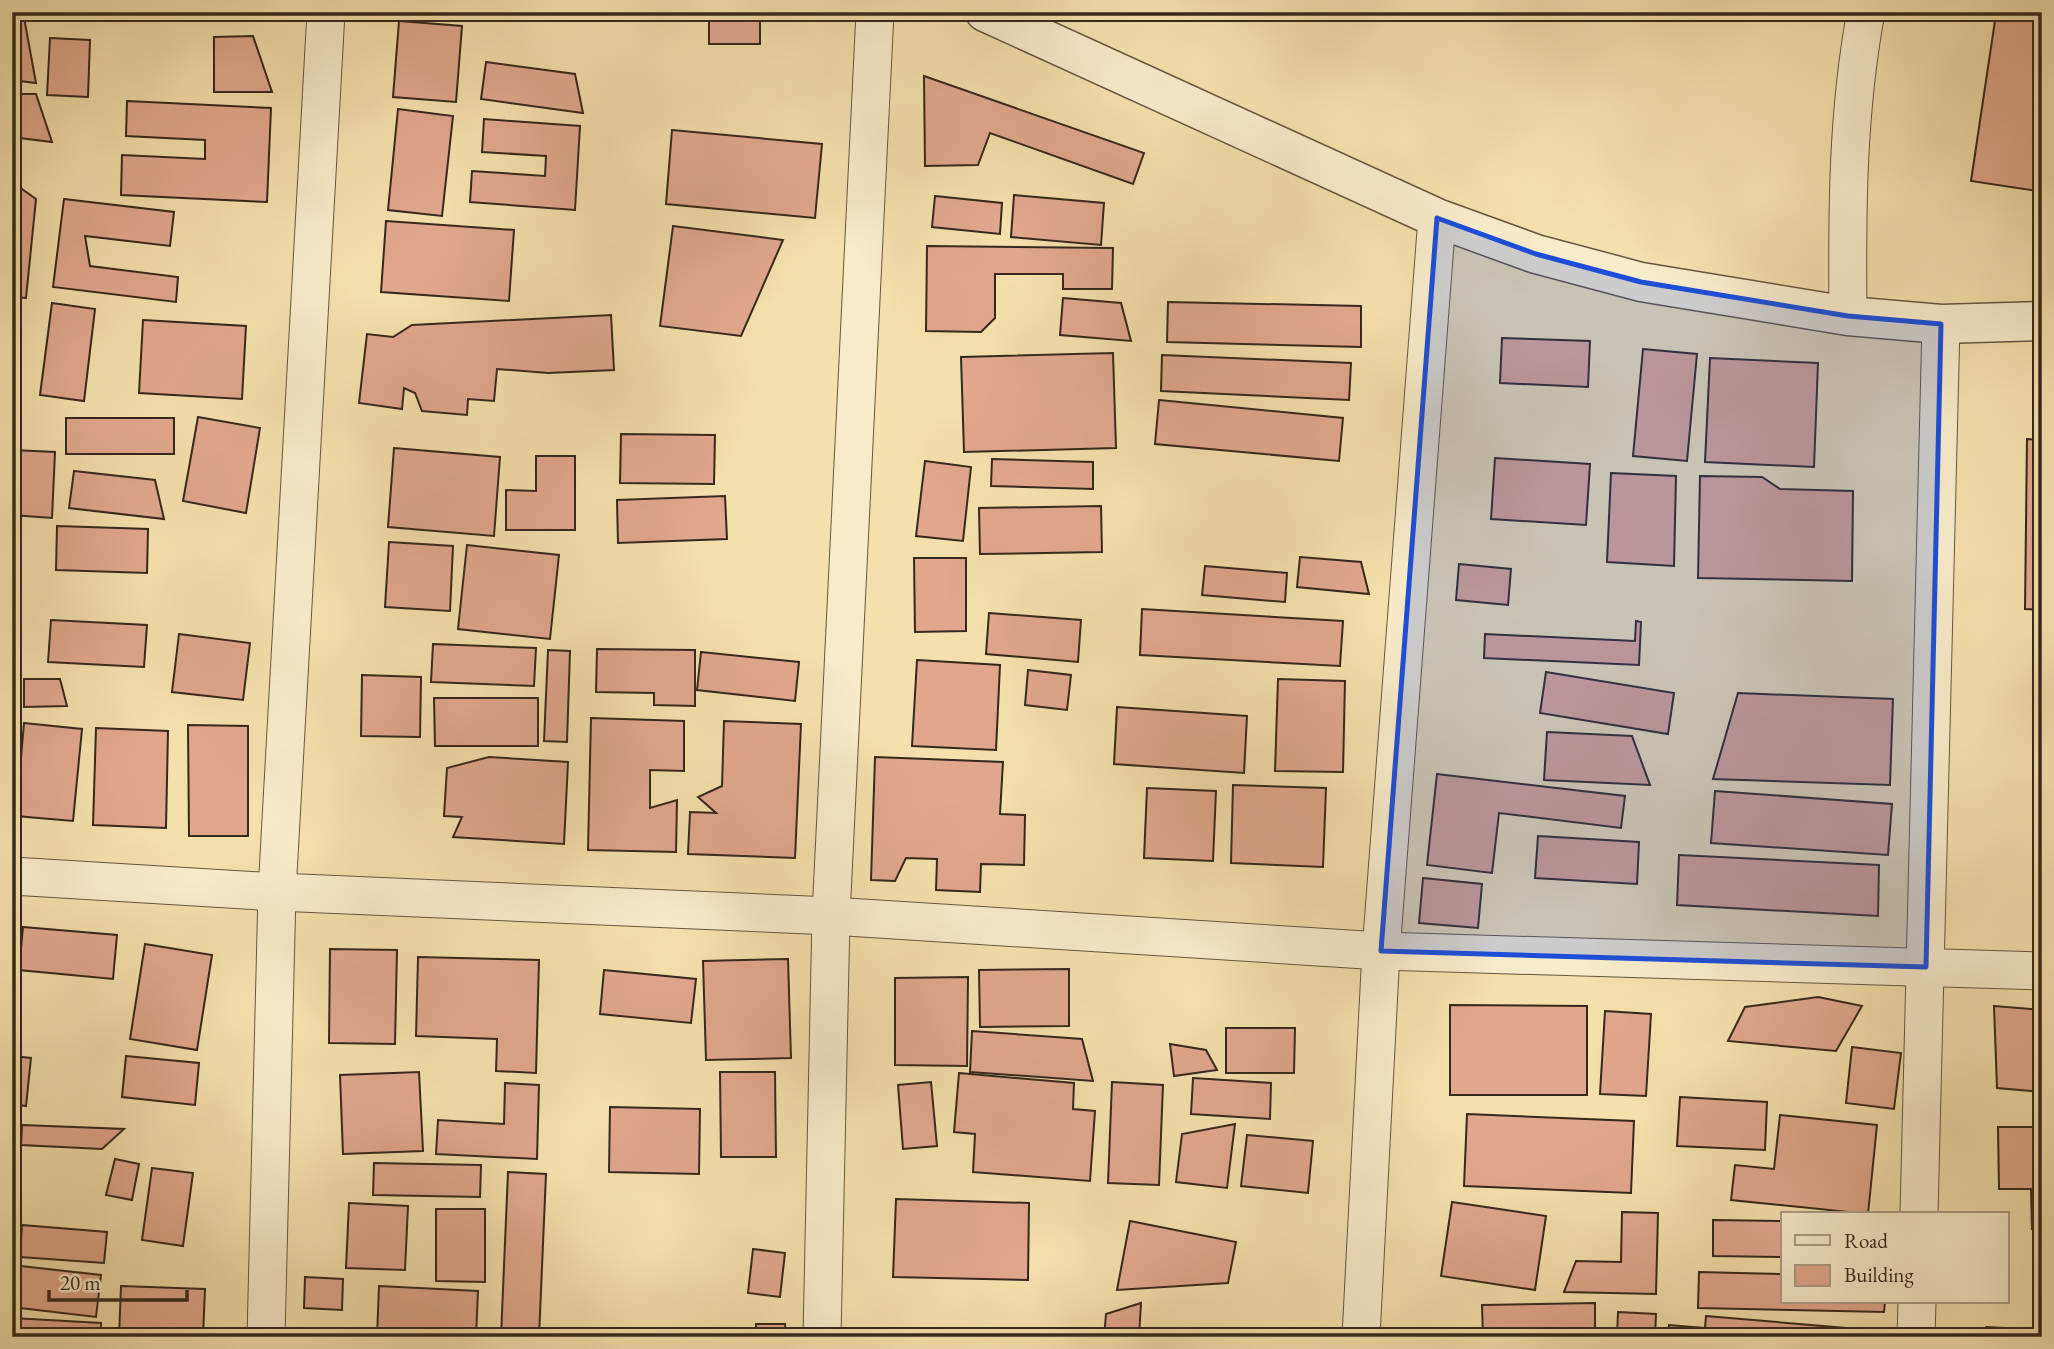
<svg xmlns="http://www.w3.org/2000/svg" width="2054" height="1349" font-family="'EB Garamond',serif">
	<rect width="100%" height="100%" fill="#f4e0ad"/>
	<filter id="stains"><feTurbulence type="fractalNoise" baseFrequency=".00286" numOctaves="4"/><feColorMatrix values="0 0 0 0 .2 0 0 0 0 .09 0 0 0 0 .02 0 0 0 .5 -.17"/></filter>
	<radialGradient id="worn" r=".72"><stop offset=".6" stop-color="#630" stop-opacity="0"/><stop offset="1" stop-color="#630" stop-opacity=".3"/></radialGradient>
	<g fill="#e1a78d" stroke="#35281c" stroke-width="2">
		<path d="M12 12H23L36 83 12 80Z"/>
		<rect x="709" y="12" width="51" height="32"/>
		<path d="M1996 14 2042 21V164L2038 191 1971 181Z"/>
		<path d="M399 21 462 26 456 102 393 97Z"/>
		<path d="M253 36 272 92H214V37Z"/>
		<path d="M50 38 90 40 88 97 47 95Z"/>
		<path d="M486 62 575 74 583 113 481 99Z"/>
		<path d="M924 76 1144 153 1133 184 990 133 978 165 925 166Z"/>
		<path d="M12 94H36L52 142 12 137Z"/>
		<path d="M127 101 271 108 267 202 121 195 122 155 205 159V140L126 136Z"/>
		<path d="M398 109 453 116 442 216 388 210Z"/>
		<path d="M484 119 580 126 575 210 470 202 472 171 545 176 546 156 482 152Z"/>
		<path d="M672 130 822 144 815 218 666 204Z"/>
		<path d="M12 182 36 199 26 298 12 297Z"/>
		<path d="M1014 195 1104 203 1101 245 1011 237Z"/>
		<path d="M935 196 1002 203 1000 234 932 227Z"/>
		<path d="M64 199 174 212 170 246 85 236 90 266 178 277 176 302 53 287Z"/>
		<path d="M386 221 514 230 509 301 381 292Z"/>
		<path d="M673 226 783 240 741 336 660 326Z"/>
		<path d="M927 246 1113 248 1112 289H1063V274H995V318L981 332 926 331Z"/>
		<path d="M1063 298 1121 303 1131 341 1060 335Z"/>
		<path d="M1168 302 1361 306V347L1167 342Z"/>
		<path d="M52 303 95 309 84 401 40 395Z"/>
		<path d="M611 315 614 370 548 373 497 369 494 401 468 399 467 415 422 411 415 393 404 388 402 409 359 403 367 334 393 337 412 325Z"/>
		<path d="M143 320 246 326 242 399 139 393Z"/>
		<path d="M1502 338 1590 341 1588 387 1500 383Z"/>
		<path d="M1643 349 1697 354 1687 461 1633 456Z"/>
		<path d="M1113 353 1116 448 964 452 961 357Z"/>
		<path d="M1162 355 1351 363 1349 400 1161 391Z"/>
		<path d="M1710 358 1818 363 1814 467 1705 462Z"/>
		<path d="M1159 400 1343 418 1339 461 1155 444Z"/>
		<path d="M198 417 260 428 246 513 183 501Z"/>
		<rect x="66" y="418" width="108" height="36"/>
		<path d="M621 434 715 435 714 484 620 483Z"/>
		<path d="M2027 439 2042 440V610L2025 609Z"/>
		<path d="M394 448 500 457 494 536 388 527Z"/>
		<path d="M12 450 55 452 52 518 12 515Z"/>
		<path d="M536 456H575V530H506V490L536 491Z"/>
		<path d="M1495 458 1590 464 1586 525 1491 519Z"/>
		<path d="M992 459 1093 462V489L991 486Z"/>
		<path d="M925 461 971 467 963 541 916 536Z"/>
		<path d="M74 471 155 480 164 519 69 508Z"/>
		<path d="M1611 473 1676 476 1674 566 1607 562Z"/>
		<path d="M1700 476 1762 477 1780 489 1853 491 1852 581 1698 578Z"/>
		<path d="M725 496 727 539 618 543 617 500Z"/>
		<path d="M1101 506 1102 552 980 554 979 508Z"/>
		<path d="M57 526 148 529 147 573 56 570Z"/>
		<path d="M389 542 453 546 450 611 385 607Z"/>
		<path d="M467 545 559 555 550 639 458 629Z"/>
		<path d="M1300 557 1361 562 1369 594 1297 587Z"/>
		<path d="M914 558H966V631L915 632Z"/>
		<path d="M1459 564 1511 569 1508 605 1456 600Z"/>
		<path d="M1205 566 1287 573 1285 602 1202 595Z"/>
		<path d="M1142 609 1343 621 1340 666 1140 655Z"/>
		<path d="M989 613 1081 620 1078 662 986 654Z"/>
		<path d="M51 620 147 625 144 667 48 662Z"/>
		<path d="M1636 621 1641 622 1639 665 1484 658 1485 634 1635 641Z"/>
		<path d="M179 634 250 643 243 700 172 692Z"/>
		<path d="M433 644 536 648 534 686 431 682Z"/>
		<path d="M597 649 695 650V706L654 705V693L596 692Z"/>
		<path d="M548 650 570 651 567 742 544 741Z"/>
		<path d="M701 652 799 662 795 701 697 690Z"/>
		<path d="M917 660 1000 665 996 750 912 746Z"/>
		<path d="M1028 670 1071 675 1067 710 1025 705Z"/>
		<path d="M1546 672 1674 693 1668 734 1540 713Z"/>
		<path d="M362 675 421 677 420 737 361 736Z"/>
		<path d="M24 679H60L67 706 24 707Z"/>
		<path d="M1278 679 1345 681 1343 772 1275 771Z"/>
		<path d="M1738 693 1893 699 1890 785 1713 779Z"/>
		<path d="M434 698H538V746H435Z"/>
		<path d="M1117 707 1247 716 1244 773 1114 764Z"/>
		<path d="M591 718 684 721V771L650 770V808L677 800 676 852 588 850Z"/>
		<path d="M724 721 801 724 795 858 688 854 690 812 716 813 698 797 722 786Z"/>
		<path d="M24 723 82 729 73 821 16 816Z"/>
		<path d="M188 725 248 726V836H189Z"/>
		<path d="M96 728 168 731 166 828 93 825Z"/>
		<path d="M1547 732 1632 736 1650 785 1544 780Z"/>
		<path d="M489 757 568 762 564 844 453 837 462 817 444 816 447 768Z"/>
		<path d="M875 757 1003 762 1000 814 1025 815 1024 865 981 864 980 892 936 890 937 859 906 858 895 881 871 880Z"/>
		<path d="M1437 774 1625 796 1621 828 1499 813 1492 873 1427 865Z"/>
		<path d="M1233 785 1326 788 1323 867 1231 863Z"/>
		<path d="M1147 788 1216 791 1213 861 1144 858Z"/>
		<path d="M1715 791 1892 804 1888 855 1711 843Z"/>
		<path d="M1538 836 1639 842 1637 884 1535 878Z"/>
		<path d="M1679 855 1879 865 1878 916 1677 905Z"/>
		<path d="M1423 878 1482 884 1478 928 1419 923Z"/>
		<path d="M23 927 117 935 113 979 19 970Z"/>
		<path d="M145 944 212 955 197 1050 130 1039Z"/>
		<path d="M330 949 397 950 395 1044 329 1043Z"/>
		<path d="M418 957 539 960 536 1073 496 1071 497 1039 416 1036Z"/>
		<path d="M788 959 791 1058 706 1060 703 961Z"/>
		<path d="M1069 969V1026L980 1027 979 970Z"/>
		<path d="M604 970 696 979 691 1023 600 1014Z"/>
		<path d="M968 977 967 1066 895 1065V978Z"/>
		<path d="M1818 997 1862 1006 1836 1051 1728 1041 1745 1007Z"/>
		<path d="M1450 1005 1587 1006V1095H1450Z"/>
		<path d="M1994 1006 2042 1010V1092L1997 1088Z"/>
		<path d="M1605 1011 1651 1014 1646 1096 1600 1094Z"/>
		<path d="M1226 1028H1295L1294 1073H1226Z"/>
		<path d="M972 1031 1082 1039 1093 1081 970 1072Z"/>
		<path d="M1170 1044 1206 1050 1217 1070 1174 1076Z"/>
		<path d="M1852 1047 1901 1053 1894 1109 1846 1103Z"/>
		<path d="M12 1056 31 1058 26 1106 12 1104Z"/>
		<path d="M126 1056 199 1063 195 1105 122 1097Z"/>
		<path d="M419 1072 423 1151 343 1154 340 1075Z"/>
		<path d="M720 1072H775L776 1157H721Z"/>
		<path d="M959 1073 1074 1083 1073 1109 1095 1111 1090 1181 973 1172 975 1134 954 1132Z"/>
		<path d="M1193 1078 1271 1083 1270 1119 1191 1114Z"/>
		<path d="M931 1082 937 1146 903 1149 898 1085Z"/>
		<path d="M1112 1082 1163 1085 1159 1185 1108 1183Z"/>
		<path d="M505 1083 539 1085 537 1159 436 1154 438 1120 504 1124Z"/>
		<path d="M1680 1097 1767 1102 1765 1150 1677 1146Z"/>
		<path d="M610 1107 700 1109 699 1174 609 1172Z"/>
		<path d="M1467 1114 1634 1121 1631 1193 1464 1186Z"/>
		<path d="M1780 1115 1877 1125 1868 1214 1731 1200 1735 1165 1774 1169Z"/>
		<path d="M1235 1124 1227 1188 1176 1182 1182 1134Z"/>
		<path d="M22 1125 124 1129 102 1149 21 1145Z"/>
		<path d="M1998 1127H2042V1229H2032L2031 1189H1999Z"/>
		<path d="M1247 1135 1313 1141 1308 1193 1241 1186Z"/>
		<path d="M115 1159 139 1164 132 1200 106 1195Z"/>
		<path d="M374 1163 481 1165 480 1197 373 1195Z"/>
		<path d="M152 1168 193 1173 183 1246 142 1240Z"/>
		<path d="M508 1172 546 1174 539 1337H501Z"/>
		<path d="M896 1199 1029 1203 1028 1280 893 1277Z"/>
		<path d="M1452 1202 1546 1216 1535 1290 1441 1276Z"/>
		<path d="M349 1203 408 1206 405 1270 346 1268Z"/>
		<path d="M436 1209H485V1282L436 1281Z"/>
		<path d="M1622 1212 1658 1213 1656 1294 1564 1292 1576 1261 1621 1262Z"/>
		<path d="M1713 1220 1783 1221V1257L1713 1256Z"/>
		<path d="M1130 1221 1236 1242 1228 1283 1117 1290Z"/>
		<path d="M22 1225 107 1232 104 1263 20 1257Z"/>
		<path d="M753 1249 785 1253 780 1297 748 1293Z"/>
		<path d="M12 1265 101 1275 96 1317 12 1307Z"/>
		<path d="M1699 1272 1783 1274V1302H1885L1884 1312 1698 1308Z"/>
		<path d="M305 1277 343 1279 342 1310 304 1308Z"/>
		<path d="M121 1286 205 1289 203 1337H119Z"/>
		<path d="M379 1286 478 1291 476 1337H377Z"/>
		<path d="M1141 1303 1139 1337H1104L1106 1314Z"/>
		<path d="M1595 1303V1337H1483L1482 1305Z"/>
		<path d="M1618 1312 1656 1314 1655 1337H1617Z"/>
		<path d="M1706 1316 1846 1328 1845 1337H1668L1669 1325 1705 1328Z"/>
		<path d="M12 1318 101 1323V1337H12Z"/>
		<path d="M756 1324H785L786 1337H756Z"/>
		<path d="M1986 1327 2042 1330V1337H1985Z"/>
	</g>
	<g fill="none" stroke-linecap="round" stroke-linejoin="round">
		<defs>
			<g id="minor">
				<path d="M1848 316C1847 214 1847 113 1866 12"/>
				<path d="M12 876 277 892 831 916 1381 951 2042 971"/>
				<path d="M1919 1214 1941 324"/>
				<path d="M266 1337 277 892 326 12"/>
				<path d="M822 1337 831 916 875 12"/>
				<path d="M1361 1337 1381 951 1437 218"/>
				<path d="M1916 1337 1917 1302"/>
			</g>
			<path id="tertiary" d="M985 12 1437 218 1536 254 1641 282 1848 316 1941 324 2042 321"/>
		</defs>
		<use href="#minor" stroke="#655640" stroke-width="39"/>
		<use href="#tertiary" stroke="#655640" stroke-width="41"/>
		<use href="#minor" stroke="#f8ebca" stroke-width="37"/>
		<use href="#tertiary" stroke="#f8ebca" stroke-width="38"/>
	</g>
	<path fill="#1d4ed8" fill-opacity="0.2" stroke="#1d4ed8" stroke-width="5" stroke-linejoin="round" d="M1437 218 1536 254 1641 282 1848 316 1941 324 1926 967 1381 951Z"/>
	<rect width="2054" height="1349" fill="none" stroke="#f4e0ad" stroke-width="42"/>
	<rect x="14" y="14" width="2026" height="1321" fill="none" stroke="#35281c" stroke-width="3.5"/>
	<rect x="21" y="21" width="2012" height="1307" fill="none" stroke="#35281c" stroke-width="2"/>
	<rect x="1781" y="1212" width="228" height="91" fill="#f8ebca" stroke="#aa9d84" stroke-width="2"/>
	<rect x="1795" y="1235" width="35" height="10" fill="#f8ebca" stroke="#aa9d84" stroke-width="2"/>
	<text x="1844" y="1248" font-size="21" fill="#35281c">Road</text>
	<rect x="1795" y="1265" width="35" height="21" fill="#e1a78d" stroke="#aa9d84" stroke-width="2"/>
	<text x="1844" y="1282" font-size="21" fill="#35281c">Building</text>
	<path d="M49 1290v10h138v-10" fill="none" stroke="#35281c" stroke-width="3.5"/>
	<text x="60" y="1290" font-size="21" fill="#35281c" stroke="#f8ebca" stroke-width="5" paint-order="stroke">20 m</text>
	<rect width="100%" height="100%" filter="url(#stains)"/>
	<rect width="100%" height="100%" fill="url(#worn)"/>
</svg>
